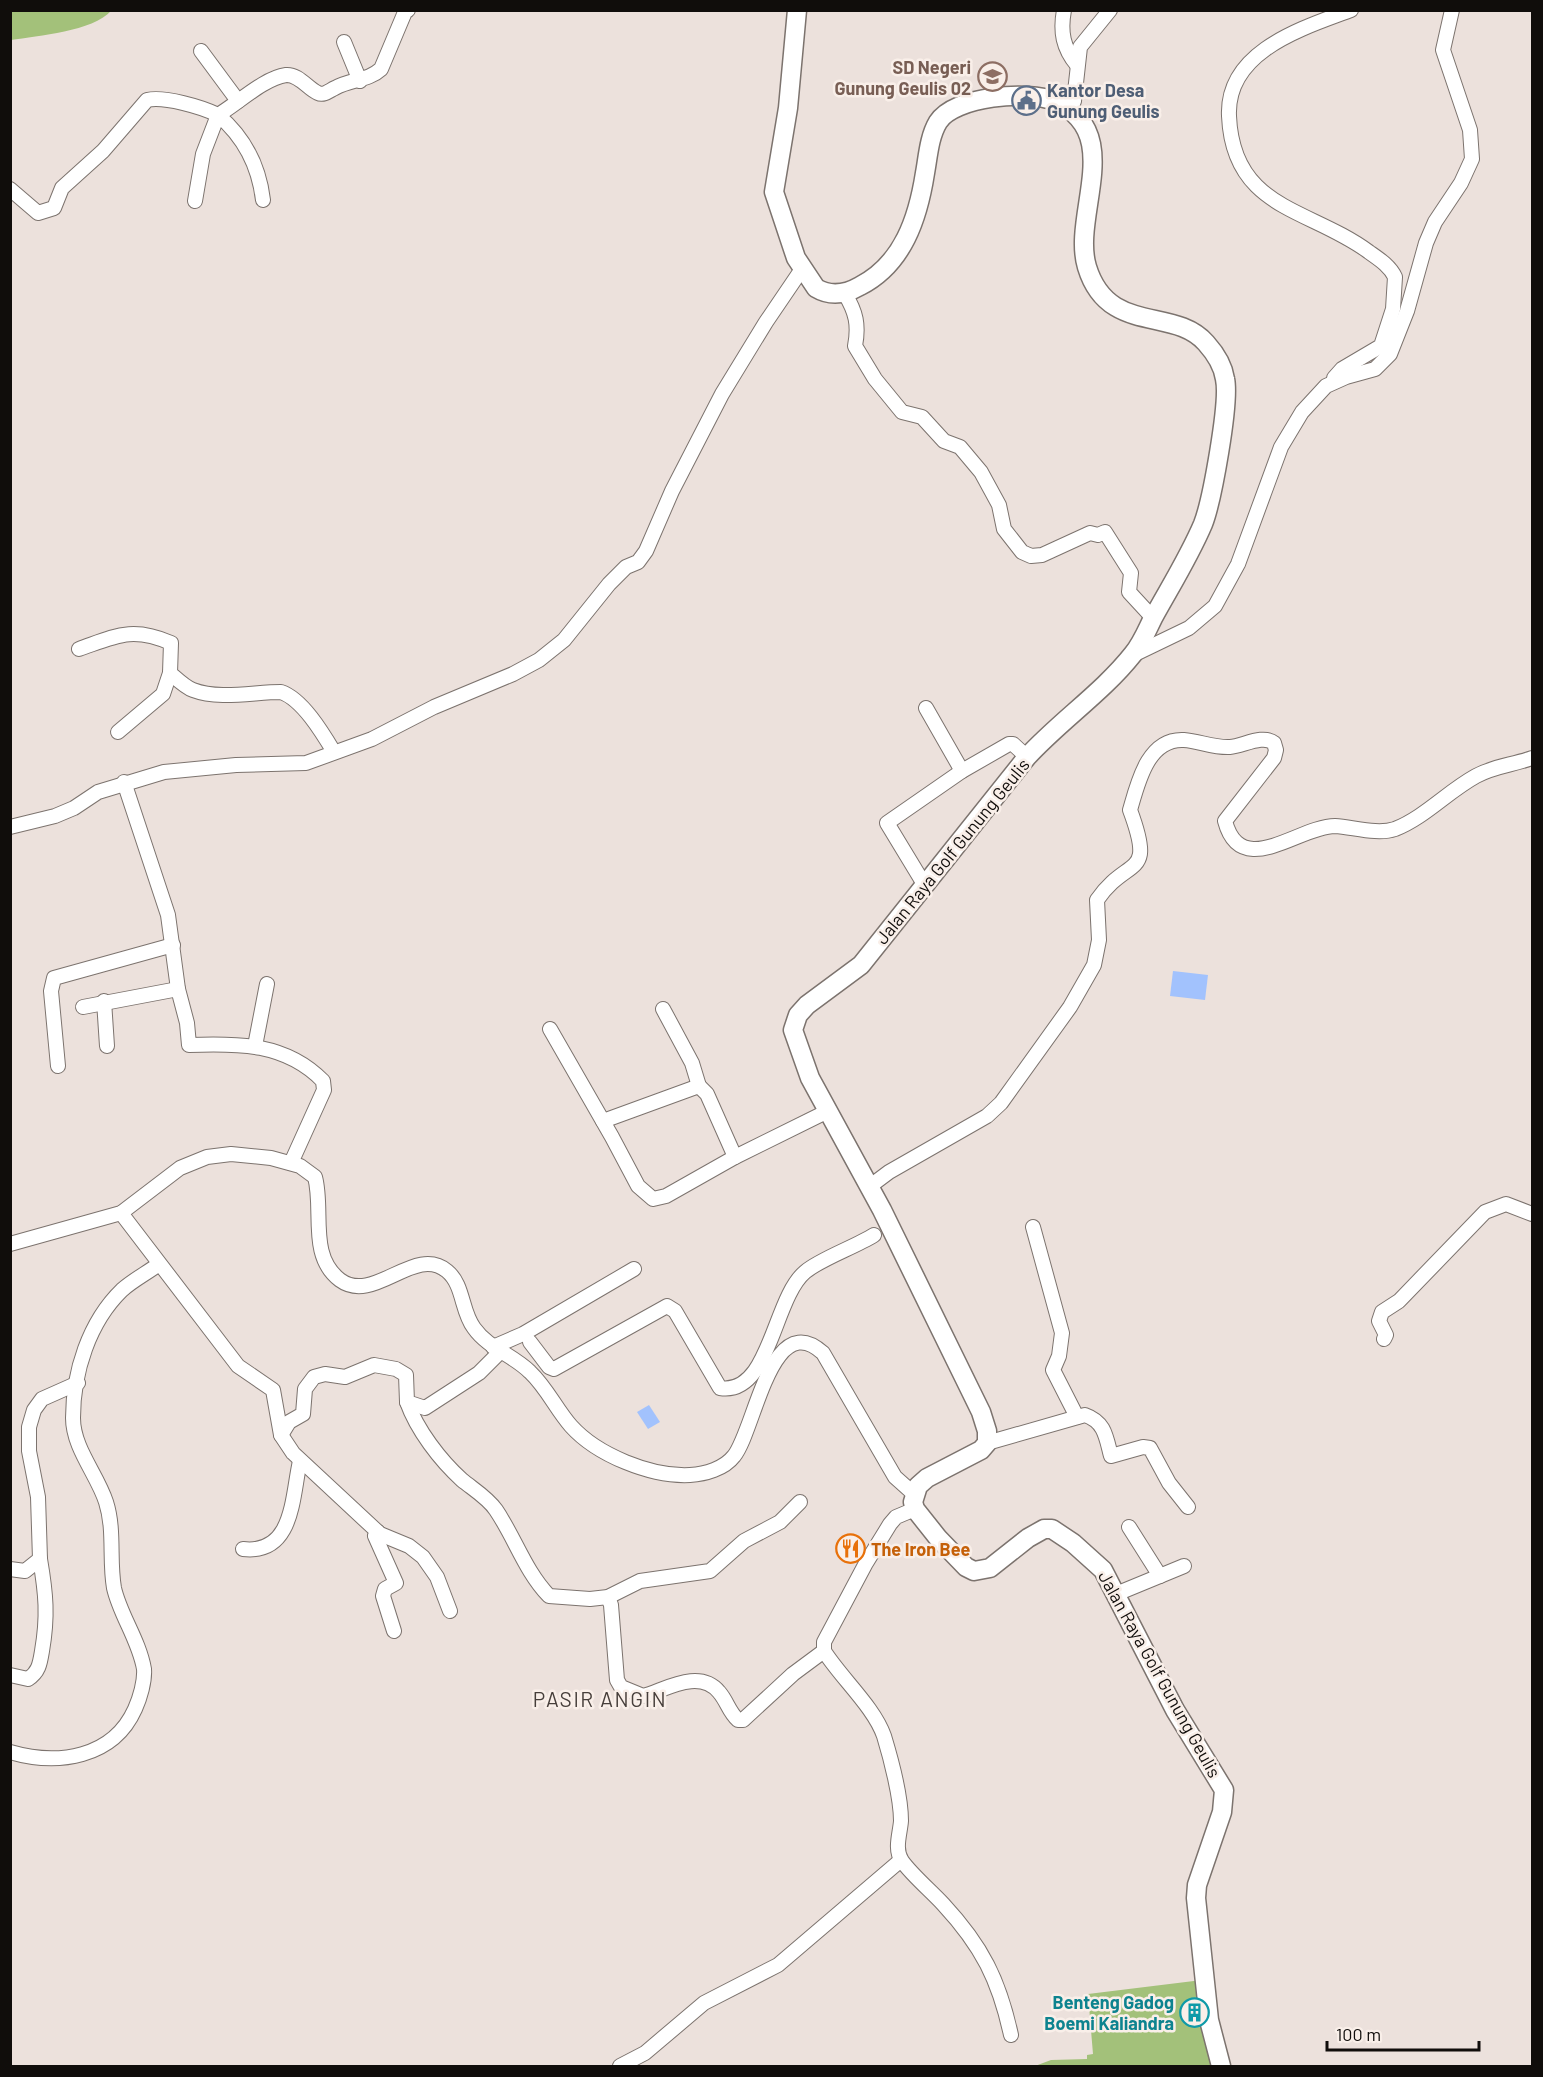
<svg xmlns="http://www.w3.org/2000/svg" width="1543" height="2077" font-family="Barlow,sans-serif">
	<rect width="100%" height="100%" fill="#ece1dc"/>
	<g fill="#a3c17a">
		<path d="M10 11 11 10 111 11C93 31 38 36 11 40Z"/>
		<path d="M1202 1980 1214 2066H1035L1051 2060 1087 2059V2055L1093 2054 1088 1994Z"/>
	</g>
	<g fill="#a2c2fd">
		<path d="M1173 971 1208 975 1205 1000 1170 996Z"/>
		<path d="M649 1405 660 1422 648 1429 637 1412Z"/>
	</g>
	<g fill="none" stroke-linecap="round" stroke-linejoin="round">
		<defs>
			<g id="minor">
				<path d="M1064 10C1060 32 1063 48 1077 65"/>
				<path d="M344 42 360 81"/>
				<path d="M201 51 238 101"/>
				<path d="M1070 111 1074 101 1080 47 1110 10"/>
				<path d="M10 189 38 213 54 208 62 188 103 151 147 100C164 96 202 107 218 115 237 104 264 78 286 75 299 74 308 89 318 93 324 96 330 90 335 88 351 79 368 81 381 69L405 12 408 10"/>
				<path d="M195 201 203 154 218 115C244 137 259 167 263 200"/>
				<path d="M845 294C856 312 859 325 855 346L875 379 902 412 922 417 944 441 960 447 981 472 999 505 1004 529 1022 552 1031 556 1042 555 1090 533 1098 535 1105 532 1131 573 1129 592 1153 618"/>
				<path d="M1334 378 1342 369 1381 346 1393 309 1395 277C1390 266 1379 259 1369 252 1310 208 1233 210 1229 116 1226 51 1303 28 1351 10"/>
				<path d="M79 649C116 636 132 626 171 643L170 673C177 679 185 687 193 690 219 700 254 692 281 692 302 699 322 732 334 752"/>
				<path d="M1133 655 1189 628 1215 606 1238 564 1281 447 1302 412 1326 386 1346 377 1375 369 1390 354 1407 311 1426 243 1435 222 1461 183 1472 159 1470 130 1443 50 1452 10"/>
				<path d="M926 708 962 771"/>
				<path d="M118 732 163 694 170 673"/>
				<path d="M124 782 168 915 178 989 187 1023 189 1045C238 1043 286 1043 323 1081L324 1090 291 1163"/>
				<path d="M10 827 55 816 74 808 98 792 164 772 236 765 306 763 372 739 434 707 513 674 539 660 564 640 609 584 626 567 638 562 646 551 672 491 722 394 766 322 802 269"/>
				<path d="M924 884 887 823 962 771 1009 744H1013L1027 757"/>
				<path d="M104 1001 107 1046"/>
				<path d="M83 1007 178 989"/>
				<path d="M663 1009 692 1063 699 1086"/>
				<path d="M550 1029 612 1137 638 1186 653 1199 666 1196 735 1157 828 1111"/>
				<path d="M255 1046 267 984"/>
				<path d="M58 1066 51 991 54 978 173 945"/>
				<path d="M603 1121 699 1086 707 1094 735 1157"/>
				<path d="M869 1187 889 1172 987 1116 1001 1103 1070 1007 1094 965 1099 940 1097 900C1128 855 1156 880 1130 810 1138 782 1148 738 1184 740 1199 741 1214 748 1230 747 1243 746 1263 734 1274 743L1276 750 1274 758 1225 821C1241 881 1299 826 1335 826 1353 827 1377 835 1395 829 1425 817 1447 792 1476 776 1494 766 1513 765 1532 758"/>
				<path d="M121 1213 238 1366 273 1390 281 1435 293 1453 380 1534 409 1546 423 1557 437 1577 450 1611"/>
				<path d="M1033 1227 1062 1333 1059 1356 1053 1370 1077 1417"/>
				<path d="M10 1244 121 1213 180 1168 207 1157 231 1154 271 1158 300 1166 315 1177C324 1210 308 1256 340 1280 374 1305 415 1244 447 1271 464 1285 461 1311 474 1328 488 1348 513 1355 530 1372 547 1388 556 1409 571 1426 597 1455 651 1477 690 1475 705 1474 724 1469 734 1456 755 1430 771 1306 823 1353L895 1477 914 1494"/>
				<path d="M1384 1339 1386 1335 1379 1321 1382 1312 1399 1301 1485 1212 1506 1204 1532 1214"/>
				<path d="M530 1342 549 1367 554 1369 667 1306 675 1311 720 1388C770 1396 773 1299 805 1272 820 1259 855 1247 874 1235"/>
				<path d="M493 1347 523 1334 634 1269"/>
				<path d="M407 1402C417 1430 440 1460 462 1480 473 1489 488 1498 496 1510 515 1538 525 1571 549 1596L590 1599 608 1597 640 1581 710 1571 744 1541 780 1522 800 1502"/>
				<path d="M281 1435 289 1422 303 1414 305 1389 314 1377 325 1374 345 1377 374 1365 396 1369 406 1375 407 1402 425 1408 479 1373 501 1351"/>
				<path d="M987 1443 1085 1415C1105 1422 1106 1437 1111 1456L1143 1447 1150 1448 1169 1483 1188 1507"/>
				<path d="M1129 1527 1160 1576"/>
				<path d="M378 1532 375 1536 396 1583 385 1589 383 1596 394 1631"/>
				<path d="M243 1549C294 1555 292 1496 300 1461"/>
				<path d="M10 1569 25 1571 40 1559 38 1497 29 1451V1427L34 1410 42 1399 78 1383"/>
				<path d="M1116 1594 1184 1566"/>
				<path d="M608 1597 611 1605 617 1680 621 1687 643 1696C665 1690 699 1668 719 1692 727 1701 729 1712 738 1720H743L793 1674 824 1651V1642L866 1563 890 1524 896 1517 915 1509"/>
				<path d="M824 1651C841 1678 874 1707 884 1736 891 1759 901 1798 901 1821 900 1834 894 1849 902 1861 912 1875 931 1891 943 1904 982 1946 999 1980 1011 2035"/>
				<path d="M10 1675 28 1679C39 1672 40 1663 42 1651 48 1616 46 1594 40 1559"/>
				<path d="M10 1752C58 1766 113 1758 135 1709 140 1698 145 1681 144 1669 139 1640 120 1615 114 1588 109 1560 115 1530 106 1502 97 1474 73 1448 73 1418 73 1372 89 1322 122 1290 133 1280 147 1273 159 1264"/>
				<path d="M620 2066 645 2053 704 2003 778 1965 901 1860"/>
			</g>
			<path id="major" d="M797 10 788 108 774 192 796 258 816 288C831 297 846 294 860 286 903 264 918 218 925 173 928 157 929 137 938 122 954 96 1029 90 1054 101 1127 132 1071 215 1087 267 1108 336 1174 306 1206 343 1215 353 1223 365 1225 379 1230 402 1212 501 1203 524 1189 557 1170 587 1153 618 1147 630 1142 643 1133 654 1103 692 1060 721 1027 757L861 965 807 1005 798 1015 793 1030 810 1078 882 1210 981 1412 987 1431V1443L981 1450 927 1478 918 1486 913 1502 915 1509 938 1538 966 1567 974 1571 990 1568 1028 1538 1044 1529H1052L1073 1543 1103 1570 1175 1710 1224 1790 1222 1812 1197 1885 1196 1898 1209 2020 1221 2066"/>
		</defs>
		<use href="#minor" stroke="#7c736e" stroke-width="16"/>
		<use href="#major" stroke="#7c736e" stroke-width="21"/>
		<use href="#minor" stroke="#fff" stroke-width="14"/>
		<use href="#major" stroke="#fff" stroke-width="18"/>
	</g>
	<defs>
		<symbol id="school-ring" viewBox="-11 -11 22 22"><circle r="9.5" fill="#f9efe9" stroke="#8d6e63" stroke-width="1.5"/><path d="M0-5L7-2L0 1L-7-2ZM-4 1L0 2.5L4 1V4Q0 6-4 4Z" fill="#8d6e63"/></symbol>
		<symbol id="civic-ring" viewBox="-11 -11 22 22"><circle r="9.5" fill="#f9efe9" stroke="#5c6f8a" stroke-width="1.5"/><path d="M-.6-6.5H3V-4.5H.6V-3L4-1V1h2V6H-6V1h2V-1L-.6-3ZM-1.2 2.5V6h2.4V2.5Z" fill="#5c6f8a"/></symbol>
		<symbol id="restaurant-ring" viewBox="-11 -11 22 22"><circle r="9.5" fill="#f9efe9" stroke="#e8710a" stroke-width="1.5"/><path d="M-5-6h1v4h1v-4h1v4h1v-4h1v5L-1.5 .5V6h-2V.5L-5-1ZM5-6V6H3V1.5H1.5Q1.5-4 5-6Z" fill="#e8710a"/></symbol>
		<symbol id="building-ring" viewBox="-11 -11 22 22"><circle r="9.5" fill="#f9efe9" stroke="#0f9aa8" stroke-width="1.5"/><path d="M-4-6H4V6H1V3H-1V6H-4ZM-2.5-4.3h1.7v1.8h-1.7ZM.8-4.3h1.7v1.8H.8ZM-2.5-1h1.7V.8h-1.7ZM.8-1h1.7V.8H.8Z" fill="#0f9aa8"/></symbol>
	</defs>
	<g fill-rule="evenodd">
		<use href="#school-ring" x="976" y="60" width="33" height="33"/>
		<use href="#civic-ring" x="1010" y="84" width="33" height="33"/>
		<use href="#restaurant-ring" x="834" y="1532" width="33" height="33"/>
		<use href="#building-ring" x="1178" y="1996" width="33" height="33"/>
	</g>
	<g text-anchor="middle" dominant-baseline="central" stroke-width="5" stroke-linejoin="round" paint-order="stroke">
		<g font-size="18" font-weight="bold" fill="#785e54" stroke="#f9efe9" text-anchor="end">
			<text x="971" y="67">SD Negeri<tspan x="971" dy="21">Gunung Geulis 02</tspan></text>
		</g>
		<g font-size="18" font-weight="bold" fill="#4e5e75" stroke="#f9efe9" text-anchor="start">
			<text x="1047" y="90">Kantor Desa<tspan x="1047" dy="21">Gunung Geulis</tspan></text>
		</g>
		<g font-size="18" fill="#100d0b" stroke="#f9efe9">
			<text transform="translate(952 851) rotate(-51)">Jalan Raya Golf Gunung Geulis</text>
			<text transform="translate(1160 1674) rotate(61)">Jalan Raya Golf Gunung Geulis</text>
		</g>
		<g font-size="18" font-weight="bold" fill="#c56008" stroke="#f9efe9" text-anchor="start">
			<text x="871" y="1549">The Iron Bee</text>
		</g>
		<g font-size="18" font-weight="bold" fill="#0d838f" stroke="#f9efe9" text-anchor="end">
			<text x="1174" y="2002">Benteng Gadog<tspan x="1174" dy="21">Boemi Kaliandra</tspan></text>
		</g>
		<g font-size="21" letter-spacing="1.5" fill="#473f3b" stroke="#f9efe9">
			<text x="600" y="1698">PASIR ANGIN</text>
		</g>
	</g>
	<rect width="1543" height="2077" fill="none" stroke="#100d0b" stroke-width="24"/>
	<path d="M1327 2041v9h152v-9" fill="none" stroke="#100d0b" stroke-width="3"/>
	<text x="1336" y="2041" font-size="18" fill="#100d0b" stroke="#f9efe9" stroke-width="4.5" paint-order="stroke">100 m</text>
</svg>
